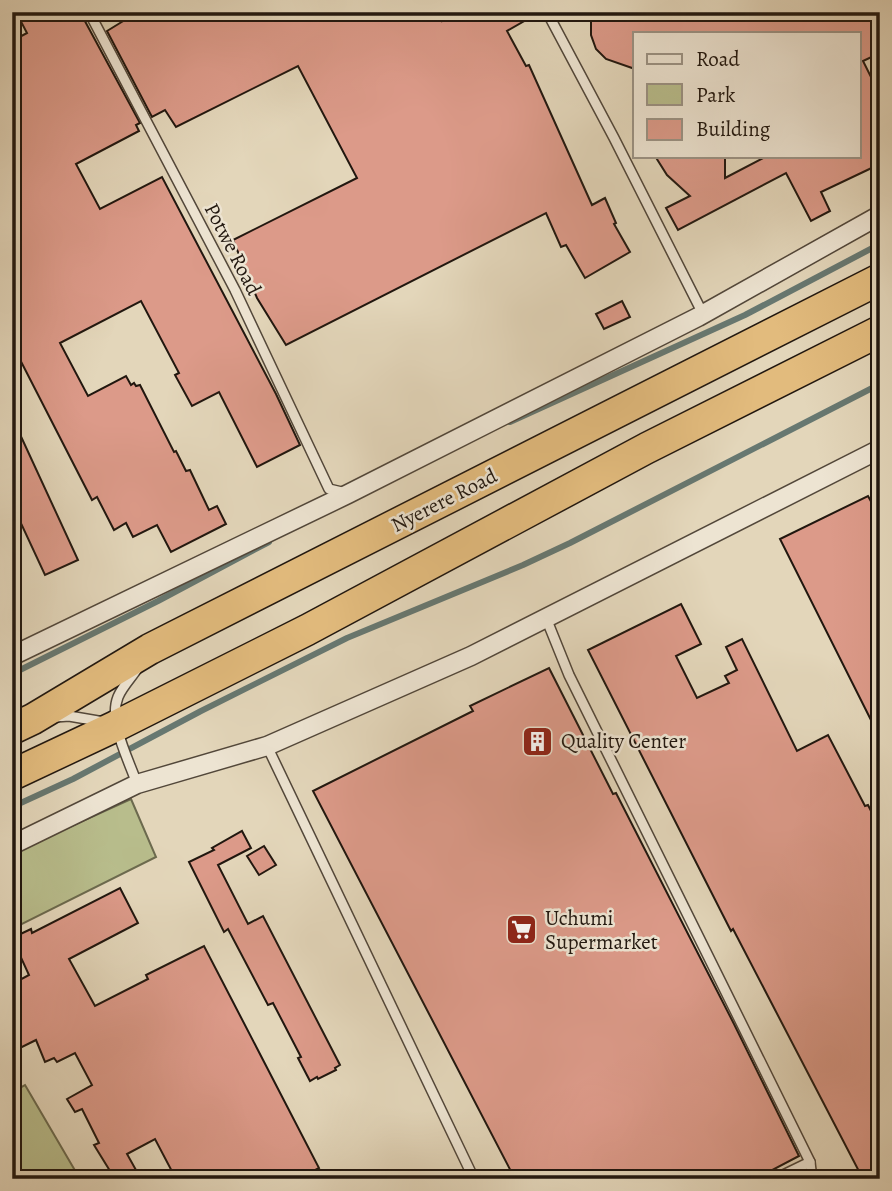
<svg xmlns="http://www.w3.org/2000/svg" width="892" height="1191" font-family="Alegreya,serif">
	<rect width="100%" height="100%" fill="#e3d6ba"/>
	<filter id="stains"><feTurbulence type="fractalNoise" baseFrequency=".00286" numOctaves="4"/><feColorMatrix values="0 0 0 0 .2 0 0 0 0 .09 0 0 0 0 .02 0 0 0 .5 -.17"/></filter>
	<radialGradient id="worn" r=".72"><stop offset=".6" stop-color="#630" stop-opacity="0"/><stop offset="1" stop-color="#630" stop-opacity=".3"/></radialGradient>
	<g fill="#b8bd8c" stroke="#6c6a4e" stroke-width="2">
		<path d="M131 799 156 857 12 929V853Z"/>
		<path d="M25 1085 80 1179H22L12 1161V1092Z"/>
	</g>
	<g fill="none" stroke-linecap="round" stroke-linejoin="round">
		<g stroke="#677871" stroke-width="6">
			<path d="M510 422 745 315 880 244"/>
			<path d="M12 674 158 601 269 542"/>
			<path d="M12 807 73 779 201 711 347 638 523 565 570 543 880 384"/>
		</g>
	</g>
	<g fill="#dc9a89" stroke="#21170f" stroke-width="2">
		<path d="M16 12H80L140 123 136 125 139 131 76 164 100 209 162 177 276 394 300 445 257 467 219 392 192 406 175 375 179 373 141 301 60 343 88 396 126 376 131 385 134 383 136 386 140 385 174 452 176 451 186 471 190 470 209 510 217 506 226 524 171 552 157 525 133 537 126 523 114 530 97 497 92 500 12 344V41L27 33Z"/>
		<path d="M138 12H438L442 21 459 12H540L507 31 526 66 529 65 592 205 605 198 616 223 614 224 630 252 585 278 566 245 561 247 546 213 286 345 257 298 233 240 357 178 298 66 176 127 165 110 152 117 107 31Z"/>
		<path d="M596 12H880V53L863 61 880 95V164L821 192 830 211 811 221 786 173 678 230 666 208 690 196 667 175 655 156H725V178L767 156H859V33H635V69L606 59 596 49 591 35V21Z"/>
		<path d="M622 301 630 317 604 329 596 314Z"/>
		<path d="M12 417 78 560 45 575 12 504Z"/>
		<path d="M868 496 880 518V738L780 539Z"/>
		<path d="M681 604 701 644 676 656 697 698 729 683 725 676 737 670 726 647 742 639 797 751 828 735 865 806 868 805 880 829V1172L867 1179H863L733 929 731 931 588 650Z"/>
		<path d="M549 668 613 794 616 793 734 1024 799 1156 755 1179H515L313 791 473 711 470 706Z"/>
		<path d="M242 831 251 848 218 865 248 924 263 916 340 1065 335 1068 336 1070 318 1079 317 1077 310 1081 298 1058 301 1057 273 1003 268 1005 228 929 224 932 189 862 214 850 212 848Z"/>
		<path d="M264 846 276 865 259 875 247 856Z"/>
		<path d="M120 888 138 923 69 959 95 1006 148 979 146 975 204 946 319 1168 299 1179H176L155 1139 127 1154 141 1179H115L94 1145 99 1143 82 1109 75 1112 67 1099 92 1085 75 1053 57 1062 54 1058 45 1062 36 1040 12 1052V984L29 975 12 938 31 929 32 933Z"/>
	</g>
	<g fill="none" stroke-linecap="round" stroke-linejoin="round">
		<defs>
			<g id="service">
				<path d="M89 12 235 290 329 489 346 493"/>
				<path d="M547 12 614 138 703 314"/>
				<path d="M546 618 569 675 810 1162 812 1179"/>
				<path d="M137 669C131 678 122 687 118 697 108 722 129 760 137 784"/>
				<path d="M56 717 69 716 104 722"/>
				<path d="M267 746 474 1179"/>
				<path d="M775 1179 810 1162"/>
			</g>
			<g id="minor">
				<path d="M12 656 348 494 698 317 880 215"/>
				<path d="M12 845 137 784 267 746 471 656 880 449"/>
			</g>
			<g id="trunk">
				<path d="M12 729 33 719 150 649 880 279"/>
				<path d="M12 775 116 726 307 630 647 448 880 331"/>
			</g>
		</defs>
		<use href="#service" stroke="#52473a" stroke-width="12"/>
		<use href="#minor" stroke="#52473a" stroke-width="21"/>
		<use href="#trunk" stroke="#21170f" stroke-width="33"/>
		<use href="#service" stroke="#ede4d2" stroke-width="9"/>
		<use href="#minor" stroke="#ede4d2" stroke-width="18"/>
		<use href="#trunk" stroke="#e2bb7d" stroke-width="30"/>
	</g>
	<defs>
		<symbol id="building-square" viewBox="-11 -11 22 22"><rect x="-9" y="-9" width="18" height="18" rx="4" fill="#8f2418" stroke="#ede4d2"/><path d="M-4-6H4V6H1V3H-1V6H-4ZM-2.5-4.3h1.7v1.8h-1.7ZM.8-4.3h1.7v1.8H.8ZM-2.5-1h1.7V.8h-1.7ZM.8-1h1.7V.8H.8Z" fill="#fff"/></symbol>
		<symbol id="supermarket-square" viewBox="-11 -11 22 22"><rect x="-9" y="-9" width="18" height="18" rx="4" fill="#8f2418" stroke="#ede4d2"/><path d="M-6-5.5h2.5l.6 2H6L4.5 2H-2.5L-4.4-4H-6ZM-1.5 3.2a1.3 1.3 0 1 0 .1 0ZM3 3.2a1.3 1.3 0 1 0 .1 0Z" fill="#fff"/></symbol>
	</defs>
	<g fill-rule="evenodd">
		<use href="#building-square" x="520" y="724" width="35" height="35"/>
		<use href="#supermarket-square" x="504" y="912" width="35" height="35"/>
	</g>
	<g text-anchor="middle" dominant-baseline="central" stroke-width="5" stroke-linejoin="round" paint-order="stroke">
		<g font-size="21" fill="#21170f" stroke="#ede4d2">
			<text transform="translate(233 249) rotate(63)">Potwe Road</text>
			<text transform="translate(444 500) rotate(-27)">Nyerere Road</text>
		</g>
		<g font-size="21" fill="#21170f" stroke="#ede4d2" text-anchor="start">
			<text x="561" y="741">Quality Center</text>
			<text x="545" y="918">Uchumi<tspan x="545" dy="24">Supermarket</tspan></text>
		</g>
	</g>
	<rect width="892" height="1191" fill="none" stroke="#e3d6ba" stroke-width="42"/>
	<rect x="14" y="14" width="864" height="1163" fill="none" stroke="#21170f" stroke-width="3.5"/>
	<rect x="21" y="21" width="850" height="1149" fill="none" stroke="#21170f" stroke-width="2"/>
	<rect x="633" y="32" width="228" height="126" fill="#ede4d2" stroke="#9b9284" stroke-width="2"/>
	<rect x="647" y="54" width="35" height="10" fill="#ede4d2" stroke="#9b9284" stroke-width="2"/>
	<text x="696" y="66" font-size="21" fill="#21170f">Road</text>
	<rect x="647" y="84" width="35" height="21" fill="#b8bd8c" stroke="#9b9284" stroke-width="2"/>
	<text x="696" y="102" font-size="21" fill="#21170f">Park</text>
	<rect x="647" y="119" width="35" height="21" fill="#dc9a89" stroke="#9b9284" stroke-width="2"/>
	<text x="696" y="136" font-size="21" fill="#21170f">Building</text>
	<rect width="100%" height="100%" filter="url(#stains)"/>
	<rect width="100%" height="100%" fill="url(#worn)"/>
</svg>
